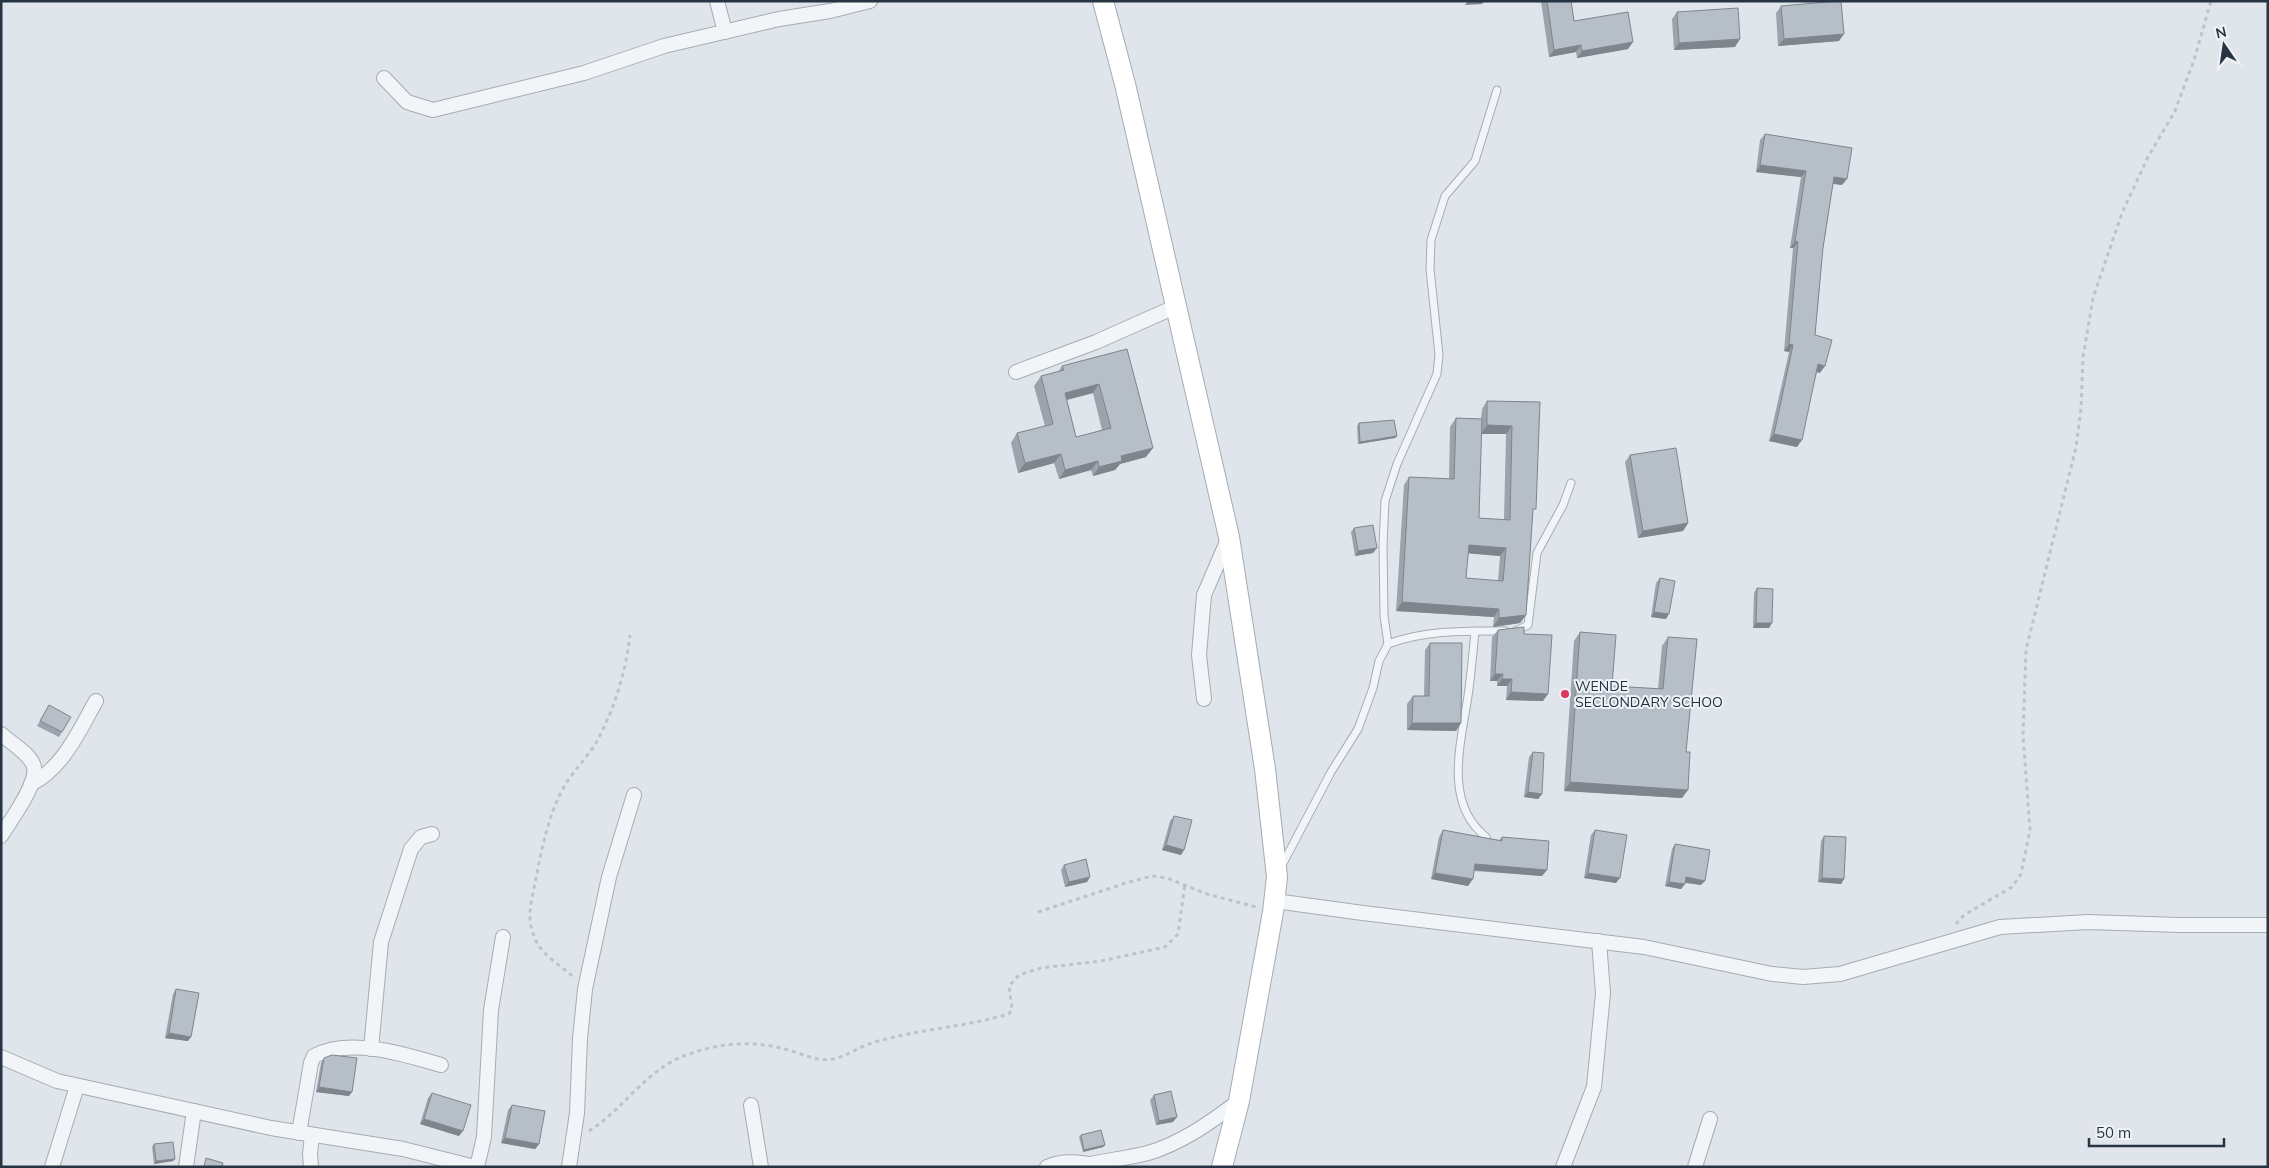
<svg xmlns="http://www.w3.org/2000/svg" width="2269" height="1168" font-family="Mulish,sans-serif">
	<rect width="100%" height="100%" fill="#dfe5ea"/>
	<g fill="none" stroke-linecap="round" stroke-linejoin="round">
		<defs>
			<g id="lane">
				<path d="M1475 631C1473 653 1471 675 1468 696 1461 743 1443 803 1486 837"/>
				<path d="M1516 631 1528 625 1537 553 1563 505 1571 483"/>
				<path d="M1388 644 1384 616 1383 545 1385 501 1397 464 1437 374 1439 355 1430 269 1431 240 1445 196 1475 161 1497 90"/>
				<path d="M1281 867 1331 772 1358 729 1373 688 1379 661 1388 644C1425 630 1466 631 1505 631"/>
			</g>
			<g id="street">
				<path d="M717 1 725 32"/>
				<path d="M384 78 407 102 433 110 584 73 664 46 779 19 830 11 870 1"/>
				<path d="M1016 372 1096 342 1177 306"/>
				<path d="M1204 699 1199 655 1204 595 1229 537"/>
				<path d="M1 734C11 743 31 754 34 767 38 784 10 821 1 836"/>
				<path d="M31 784C63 768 79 731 96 701"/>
				<path d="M1275 901 1363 913 1644 947 1772 974 1803 977 1840 974 2000 927 2088 922 2179 925H2268"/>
				<path d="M371 1049 381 942 411 849 421 837 432 834"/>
				<path d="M1 1057 57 1081 271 1128 403 1149 475 1167"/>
				<path d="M751 1105 761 1167"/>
				<path d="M299 1133 311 1063 314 1056C350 1037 404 1054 441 1065"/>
				<path d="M1090 1164C1109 1160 1129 1158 1148 1153 1182 1143 1211 1122 1239 1101"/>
				<path d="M52 1167 77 1086"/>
				<path d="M186 1167 194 1111"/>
				<path d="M311 1167 310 1154 312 1135"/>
				<path d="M477 1167 484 1137 491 1010 503 937"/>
				<path d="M569 1167 577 1113 580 1039 585 989 609 877 634 795"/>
				<path d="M1047 1167C1063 1159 1082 1162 1098 1166"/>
				<path d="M1563 1167 1594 1087 1603 993 1599 941"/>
				<path d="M1695 1167 1710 1119"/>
			</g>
			<path id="secondary" d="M1103 1 1125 84 1229 537 1265 769 1277 877 1273 912 1239 1101 1222 1167"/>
		</defs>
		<use href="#lane" stroke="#a4acb5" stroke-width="9"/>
		<use href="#street" stroke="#a4acb5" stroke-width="16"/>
		<use href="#secondary" stroke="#a4acb5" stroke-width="22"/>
		<g stroke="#bdc3c9" stroke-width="3" stroke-dasharray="4 4" stroke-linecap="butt">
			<path d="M1038 912 1129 882 1152 876 1167 878 1207 894 1256 907"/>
			<path d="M1956 924 1964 915 2012 887 2021 874 2030 830 2023 735 2026 650 2076 447 2081 409 2083 357 2093 298 2122 213 2148 157 2175 111 2194 60 2211 1"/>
			<path d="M572 976C560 965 541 954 535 939 533 933 530 926 530 920 529 908 533 894 535 883 542 848 548 813 567 782 576 768 591 753 598 739 615 707 626 671 630 635"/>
			<path d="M589 1131C623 1110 646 1070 684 1056 717 1043 751 1040 785 1049 800 1053 817 1062 833 1059 848 1056 860 1046 875 1042 919 1029 965 1027 1009 1014L1012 1009 1009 986 1019 975 1041 968 1101 961 1165 947 1178 934 1185 884"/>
		</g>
		<use href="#lane" stroke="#f2f5f8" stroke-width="7"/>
		<use href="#street" stroke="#f2f5f8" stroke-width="14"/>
		<use href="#secondary" stroke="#fff" stroke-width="20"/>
	</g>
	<g fill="#9da3ac" fill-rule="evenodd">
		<path d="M1541 1H1571L1574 21 1633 42 1628 49 1577 58 1576 52 1549 57Z"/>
		<path d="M1781 6 1839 41 1778 46 1776 13Z"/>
		<path d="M1677 12 1735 47 1674 50 1672 19Z"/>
		<path d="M1765 134 1842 185 1833 184 1823 248 1815 335 1820 373 1817 372 1797 447 1769 441 1789 352 1784 351 1793 248H1790L1801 177 1756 172 1760 140Z"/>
		<path d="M1127 349 1146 457 1120 464 1115 470 1093 476 1091 470 1059 479 1054 463 1018 473 1011 443 1017 433 1045 426 1034 386 1041 376 1058 372 1062 366ZM1093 393 1102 430 1076 437 1067 400Z"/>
		<path d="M1487 401 1540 402 1526 615 1520 623 1493 627 1494 617 1396 611 1404 485 1409 477 1449 479 1450 427 1456 418 1481 419 1482 409ZM1481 434H1506L1504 520 1479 518ZM1468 553 1500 556 1498 581 1466 578Z"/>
		<path d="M1359 423 1397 436 1395 438 1358 444 1357 426Z"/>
		<path d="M1630 455 1688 523 1683 531 1638 538 1625 462Z"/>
		<path d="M1354 528 1373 553 1355 556 1351 532Z"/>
		<path d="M1660 578 1666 619 1651 617 1656 583Z"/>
		<path d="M1757 588 1769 628H1753L1754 593Z"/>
		<path d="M1498 630 1524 634 1543 701 1506 700 1507 686H1497V681H1490L1492 637Z"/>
		<path d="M1580 632 1612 686 1658 689 1662 646 1668 637 1682 798 1564 791 1574 641Z"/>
		<path d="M1430 643 1461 723 1456 731 1407 730V704L1413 696H1424L1425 650Z"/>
		<path d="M49 705 62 732 59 737 37 726Z"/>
		<path d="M1533 752 1542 794 1538 799 1524 797 1529 757Z"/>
		<path d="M1174 816 1181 855 1162 850 1170 821Z"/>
		<path d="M1443 830 1499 840 1502 837 1542 876 1474 871 1468 886 1431 879 1439 837Z"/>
		<path d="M1595 830 1616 883 1584 878 1591 835Z"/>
		<path d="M1824 836 1844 879 1841 884 1818 882 1821 841Z"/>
		<path d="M1675 844 1701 885 1685 883 1681 889 1665 886 1672 849Z"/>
		<path d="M1064 865 1087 882 1065 887 1061 870Z"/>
		<path d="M176 989 188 1041 165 1038 173 994Z"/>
		<path d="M324 1058 349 1096 316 1092 321 1063Z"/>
		<path d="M432 1093 459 1136 420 1124 428 1098Z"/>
		<path d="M1154 1095 1173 1122 1156 1125 1150 1100Z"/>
		<path d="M512 1105 539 1144 535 1149 501 1143 508 1110Z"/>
		<path d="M1081 1135 1105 1145 1103 1147 1083 1152 1079 1137Z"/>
		<path d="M154 1144 175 1159 173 1161 154 1164 152 1147Z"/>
	</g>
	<g fill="#7f858c">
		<path d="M1468 1H1484L1482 4 1465 5Z"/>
		<path d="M1844 34 1839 41 1778 46 1784 39Z"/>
		<path d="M1740 39 1735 47 1674 50 1679 43Z"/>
		<path d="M1633 42 1628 49 1577 58 1582 51Z"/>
		<path d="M1581 45 1576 52 1549 57 1554 50Z"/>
		<path d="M1760 165 1806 171 1801 177 1756 172Z"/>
		<path d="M1834 177 1847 179 1842 185 1830 183Z"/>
		<path d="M1795 241 1798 242 1793 248H1790Z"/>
		<path d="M1789 344 1793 345 1789 352 1784 351Z"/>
		<path d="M1818 364 1825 366 1820 373 1814 371Z"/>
		<path d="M1099 384 1093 393 1058 402 1065 393Z"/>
		<path d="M1487 425 1512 426 1506 434H1481Z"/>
		<path d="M1774 434 1802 440 1797 447 1769 441Z"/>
		<path d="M1397 436 1395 438 1358 444 1360 442Z"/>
		<path d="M1153 448 1146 457 1120 464 1115 470 1093 476 1099 467 1121 456Z"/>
		<path d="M1061 454 1054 463 1018 473 1025 463Z"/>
		<path d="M1098 461 1091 470 1059 479 1065 470Z"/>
		<path d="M1688 523 1683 531 1638 538 1643 531Z"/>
		<path d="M1469 545 1506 548 1500 556 1463 553Z"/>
		<path d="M1377 548 1373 553 1355 556 1358 551Z"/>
		<path d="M1402 602 1499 609 1494 617 1396 611Z"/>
		<path d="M1654 612 1669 614 1666 619 1651 617Z"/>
		<path d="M1526 615 1520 623 1493 627 1499 618Z"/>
		<path d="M1756 623H1772L1769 628H1753Z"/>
		<path d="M1495 674H1503L1497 681H1490Z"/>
		<path d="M1502 679H1512L1507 686H1497Z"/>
		<path d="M1511 692 1548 694 1543 701 1506 700Z"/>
		<path d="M1412 723H1461L1456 731 1407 730Z"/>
		<path d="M1570 782 1688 790 1682 798 1564 791Z"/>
		<path d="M1528 792 1542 794 1538 799 1524 797Z"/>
		<path d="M1166 845 1184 850 1181 855 1162 850Z"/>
		<path d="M1475 864 1547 870 1542 876 1471 870Z"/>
		<path d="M1435 873 1473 879 1468 886 1431 879Z"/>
		<path d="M1588 873 1620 878 1616 883 1584 878Z"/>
		<path d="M1090 877 1087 882 1065 887 1069 882Z"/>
		<path d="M1686 877 1705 881 1701 885 1682 882Z"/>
		<path d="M1822 878 1844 879 1841 884 1818 882Z"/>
		<path d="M1669 882 1685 884 1681 889 1665 886Z"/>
		<path d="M169 1033 191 1037 188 1041 165 1038Z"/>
		<path d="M319 1087 352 1092 349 1096 316 1092Z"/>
		<path d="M1177 1117 1173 1122 1156 1125 1159 1121Z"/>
		<path d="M424 1119 463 1131 459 1136 420 1124Z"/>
		<path d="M505 1138 539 1144 535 1149 501 1143Z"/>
		<path d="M1105 1145 1103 1147 1083 1152 1084 1150Z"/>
		<path d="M175 1159 173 1161 154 1164 156 1161Z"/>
	</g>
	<g fill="#b6bec8" stroke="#7f858c" fill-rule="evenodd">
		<path d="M1547 1H1571L1574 21 1628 12 1633 42 1582 51 1581 45 1554 50Z"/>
		<path d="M1837 1H1841L1844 34 1784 39 1781 6Z"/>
		<path d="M1738 8 1740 39 1679 43 1677 12Z"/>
		<path d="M1765 134 1852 148 1847 179 1834 177 1823 248 1815 335 1832 340 1825 366 1818 364 1802 440 1774 434 1793 345 1789 344 1798 242 1795 241 1806 171 1760 165Z"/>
		<path d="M1127 349 1153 448 1121 456 1122 461 1099 467 1098 461 1065 470 1061 454 1025 463 1017 433 1053 424 1041 376 1064 370 1062 366ZM1099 384 1111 428 1076 437 1065 393Z"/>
		<path d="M1487 401 1540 402 1536 509H1533L1526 615 1499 618V609L1402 602 1409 477 1454 479 1456 418 1482 419 1479 518 1510 520 1512 426 1487 425ZM1469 545 1506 548 1503 581 1466 578Z"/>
		<path d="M1394 420 1397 436 1360 442 1359 423Z"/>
		<path d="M1676 448 1688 523 1643 531 1630 455Z"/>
		<path d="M1373 525 1377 548 1358 551 1354 528Z"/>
		<path d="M1660 578 1675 581 1669 614 1654 612Z"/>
		<path d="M1757 588 1773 589 1772 623H1756Z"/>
		<path d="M1524 627V634L1552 635 1548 694 1511 692 1512 679H1502L1503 674H1495L1498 630Z"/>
		<path d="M1580 632 1616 635 1612 686 1663 689 1668 637 1697 639 1686 752H1690L1688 790 1570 782Z"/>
		<path d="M1430 643H1462L1461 723H1412L1413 696H1429Z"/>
		<path d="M49 705 71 717 62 732 40 721Z"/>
		<path d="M1533 752 1544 753 1542 794 1528 792Z"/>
		<path d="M1174 816 1192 820 1184 850 1166 845Z"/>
		<path d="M1443 830 1502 841V837L1549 841 1547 870 1475 864 1473 879 1435 873Z"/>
		<path d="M1595 830 1627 835 1620 878 1588 873Z"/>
		<path d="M1824 836 1846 837 1844 879 1822 878Z"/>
		<path d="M1675 844 1710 850 1705 881 1686 877 1685 884 1669 882Z"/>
		<path d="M1086 859 1090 877 1069 882 1064 865Z"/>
		<path d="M176 989 199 993 191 1037 169 1033Z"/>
		<path d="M332 1055 357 1058 352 1092 319 1087 324 1058Z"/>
		<path d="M1171 1091 1177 1117 1159 1121 1154 1095Z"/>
		<path d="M432 1093 471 1105 463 1131 424 1119Z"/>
		<path d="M512 1105 545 1111 539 1144 505 1138Z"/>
		<path d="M1101 1130 1105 1145 1084 1150 1081 1135Z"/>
		<path d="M173 1142 175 1159 156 1161 154 1144Z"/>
		<path d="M206 1158 223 1163 222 1167H204Z"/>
	</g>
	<circle fill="#dd3662" stroke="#eff3f7" stroke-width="2" cx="1565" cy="694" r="5"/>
	<g text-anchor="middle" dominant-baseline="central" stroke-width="4" stroke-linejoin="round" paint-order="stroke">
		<g font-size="14" fill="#263443" stroke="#eff3f7" text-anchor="start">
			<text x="1575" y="686">WENDE<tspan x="1575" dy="16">SECLONDARY SCHOO</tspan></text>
		</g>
	</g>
	<rect width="2269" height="1168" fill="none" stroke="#263443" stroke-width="5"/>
	<g transform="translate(2224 45) rotate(347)" stroke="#eff3f7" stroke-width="4" paint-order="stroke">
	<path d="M0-4L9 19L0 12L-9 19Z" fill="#263443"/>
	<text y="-8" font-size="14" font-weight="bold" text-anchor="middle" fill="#263443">N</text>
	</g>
	<path d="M2089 1138v8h135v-8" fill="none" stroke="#263443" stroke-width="2.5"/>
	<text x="2096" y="1138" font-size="15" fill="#263443" stroke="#eff3f7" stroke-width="4" paint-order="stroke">50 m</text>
</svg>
